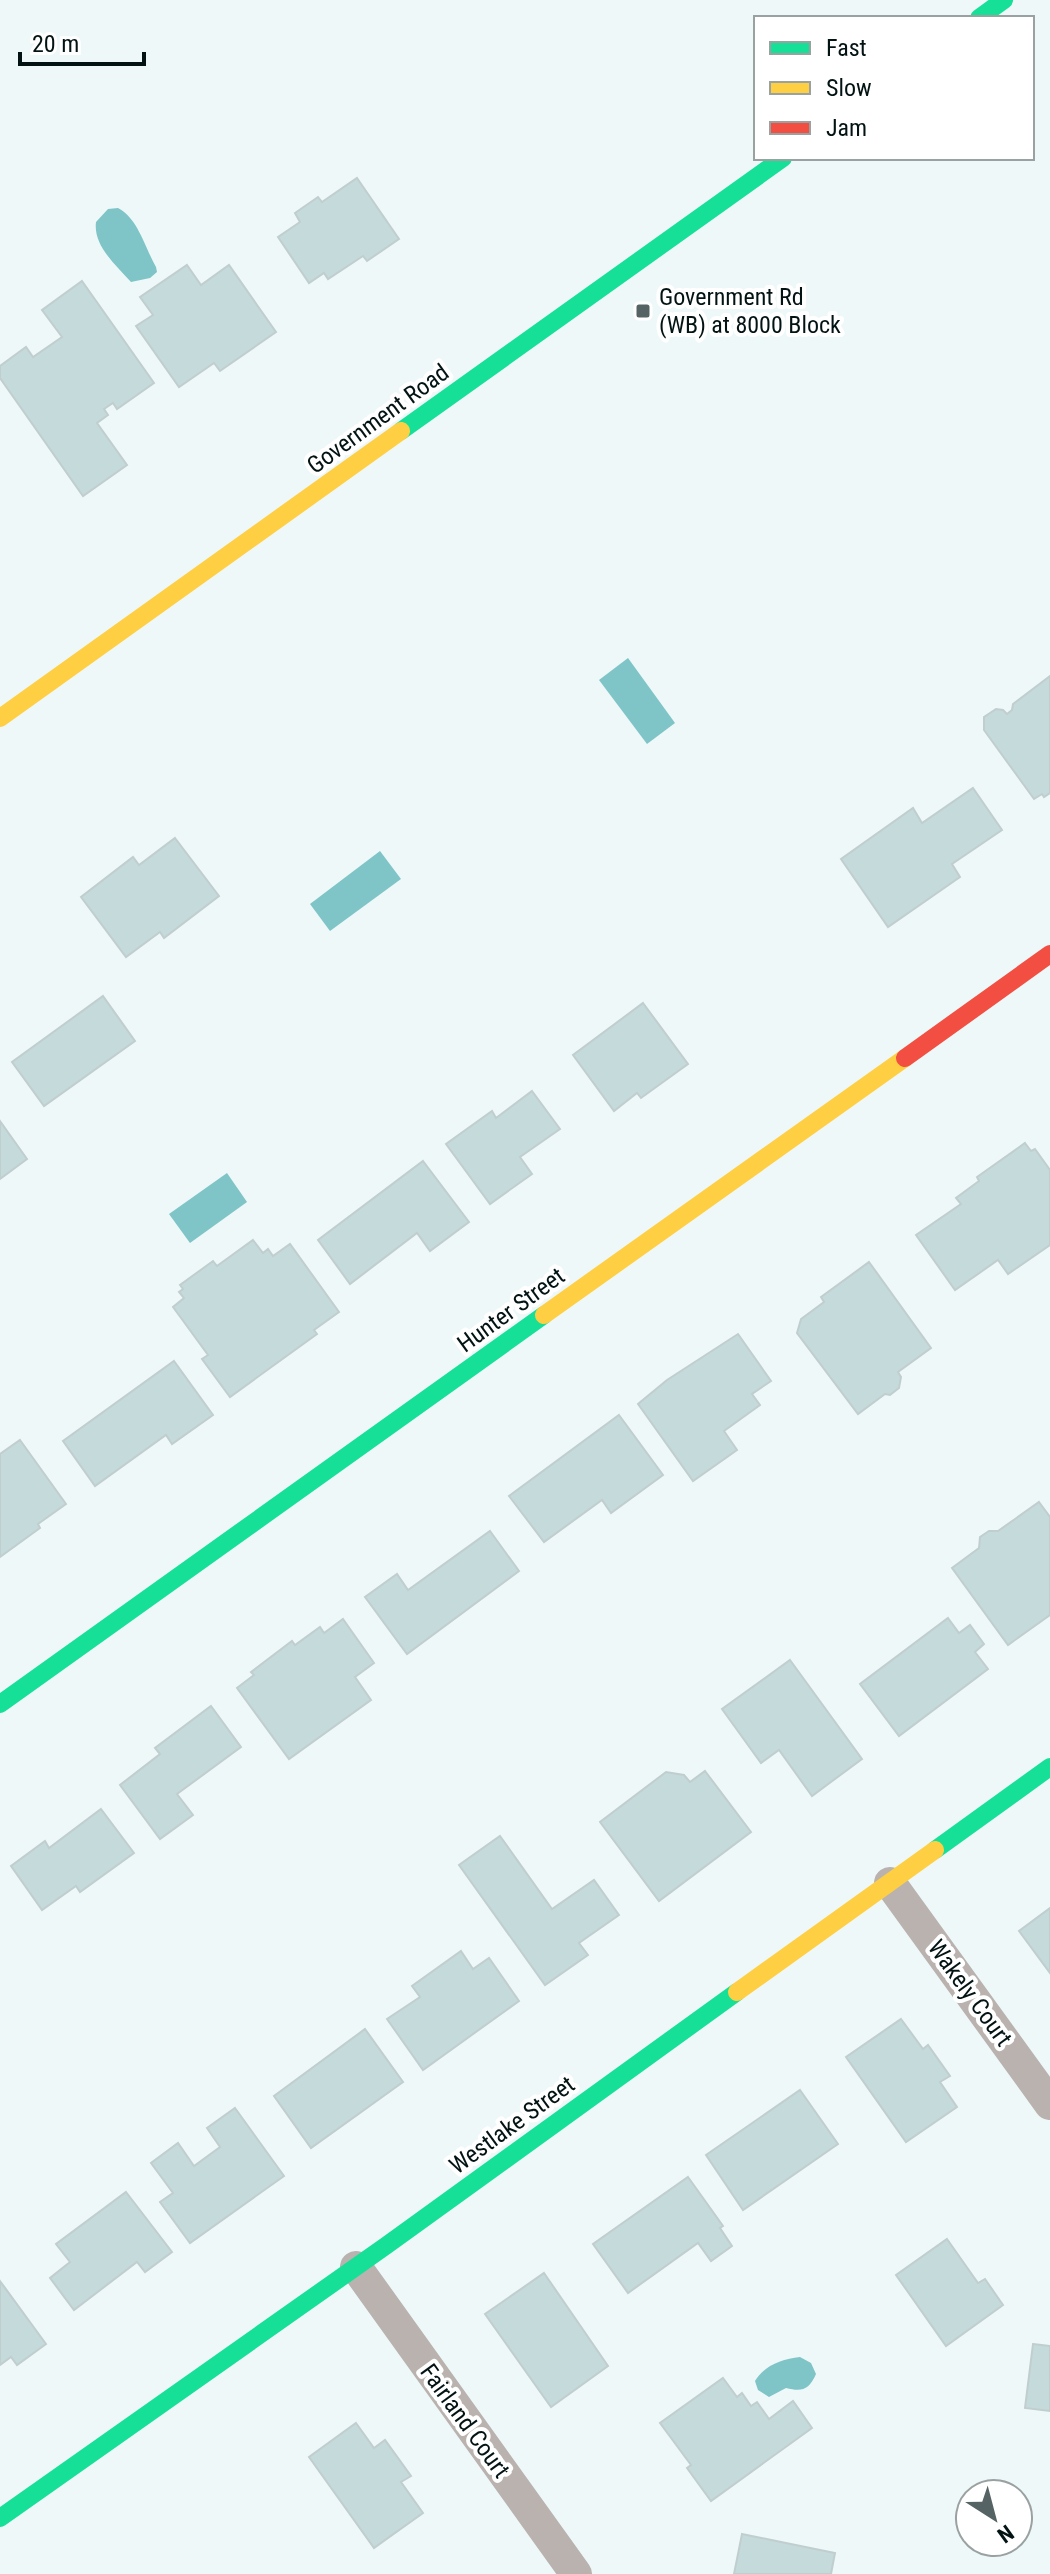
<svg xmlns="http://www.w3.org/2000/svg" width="1050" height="2574" font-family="'Roboto Condensed',sans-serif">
	<rect width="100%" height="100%" fill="#eef8f9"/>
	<g fill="#7fc4c7">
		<path d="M118 208C138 218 145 248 156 267L157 272 150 278 131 282C116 265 93 246 96 222L108 209Z"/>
		<path d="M628 658 675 723 647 744 599 680Z"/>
		<path d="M380 851 401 879 330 931 310 904Z"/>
		<path d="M227 1173 247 1202 190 1243 169 1214Z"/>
		<path d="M800 2357 811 2363 816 2374C809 2390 802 2392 786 2388L769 2397 758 2390 755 2381C765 2365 782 2359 800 2357Z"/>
	</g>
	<g fill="#c4dadb" stroke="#c1cecf" stroke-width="2">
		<path d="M357 178 399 239 367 261 363 256 328 279 324 273 309 283 278 237 300 222 295 213 318 197 322 202Z"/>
		<path d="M187 265 201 285 229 265 276 332 220 371 214 363 179 387 136 326 153 315 140 297Z"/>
		<path d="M82 281 154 383 117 409 113 403 104 409 108 415 97 423 127 465 83 496 0 378V366L26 347 33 357 62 337 42 310Z"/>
		<path d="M1050 676V793L1044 797 1042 794 1034 799 984 730V717L996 709 1003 710 1007 714 1012 710 1013 704Z"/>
		<path d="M973 788 1002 830 952 864 960 877 888 927 841 859 913 808 922 823Z"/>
		<path d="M175 838 219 896 164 938 160 932 126 957 81 897 133 857 139 865Z"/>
		<path d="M103 996 135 1041 44 1106 12 1062Z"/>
		<path d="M643 1003 688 1064 641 1098 637 1093 614 1111 573 1055Z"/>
		<path d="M532 1091 560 1129 520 1157 532 1174 490 1204 446 1144 492 1111 496 1118Z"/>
		<path d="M0 1121 27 1159 0 1179Z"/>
		<path d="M1025 1143 1031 1151 1035 1149 1050 1170V1245L1008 1274 998 1260 955 1290 916 1235 961 1204 956 1198 979 1181 977 1177Z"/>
		<path d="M423 1161 469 1222 430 1251 417 1233 350 1284 318 1240Z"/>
		<path d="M253 1240 263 1253 268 1249 273 1256 290 1244 339 1312 314 1330 317 1334 230 1397 202 1359 208 1355 173 1307 184 1298 179 1292 183 1289 180 1285 213 1261 217 1266Z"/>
		<path d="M869 1262 931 1348 898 1372 901 1377 899 1388 890 1395 885 1394 858 1414 797 1333 801 1319 824 1302 821 1297Z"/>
		<path d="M738 1334 771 1381 752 1394 760 1405 724 1431 737 1450 693 1481 638 1404 667 1380Z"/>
		<path d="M174 1361 213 1415 172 1444 166 1435 95 1486 63 1441Z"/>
		<path d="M619 1415 663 1475 611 1513 602 1500 544 1542 509 1496Z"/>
		<path d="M20 1440 66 1504 38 1524 40 1528 0 1557V1454Z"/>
		<path d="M1039 1502 1050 1517V1615L1008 1645 952 1568 979 1548 980 1537 989 1531H998Z"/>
		<path d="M490 1531 519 1571 407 1654 365 1597 397 1574 408 1590Z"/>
		<path d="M948 1618 959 1633 970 1625 984 1644 975 1652 988 1669 899 1736 860 1684Z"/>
		<path d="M343 1619 374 1663 355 1677 371 1700 289 1759 237 1688 254 1675 251 1672 292 1641 295 1645 320 1627 324 1633Z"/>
		<path d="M790 1660 862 1759 812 1796 779 1750 761 1763 722 1709Z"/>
		<path d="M211 1706 241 1747 177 1794 193 1815 160 1839 120 1785 160 1754 155 1748Z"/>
		<path d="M705 1771 751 1832 659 1901 600 1822 666 1772 684 1775 690 1782Z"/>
		<path d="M101 1809 134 1853 80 1892 76 1886 42 1910 11 1866 45 1841 49 1848Z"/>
		<path d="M500 1836 552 1909 594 1880 619 1915 579 1943 588 1955 545 1985 459 1865Z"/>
		<path d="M1050 1908V1973L1019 1931Z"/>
		<path d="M461 1951 473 1969 489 1958 519 2001 423 2070 387 2019 420 1997 412 1986Z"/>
		<path d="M901 2019 923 2049 928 2045 950 2076 940 2082 957 2107 906 2142 846 2057Z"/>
		<path d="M365 2029 403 2082 311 2148 274 2096Z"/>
		<path d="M800 2090 838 2144 743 2210 706 2155Z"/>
		<path d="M235 2108 284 2176 190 2243 160 2202 173 2193 151 2163 178 2143 194 2166 220 2147 207 2128Z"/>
		<path d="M688 2177 723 2226 720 2228 732 2246 711 2261 698 2243 628 2293 593 2244Z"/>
		<path d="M126 2192 172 2252 145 2272 137 2262 74 2310 50 2278 70 2262 56 2244Z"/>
		<path d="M947 2239 978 2283 985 2279 1003 2305 946 2346 896 2275Z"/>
		<path d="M544 2273 608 2366 551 2407 485 2314Z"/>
		<path d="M0 2281 46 2344 17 2365 11 2357 0 2365Z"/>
		<path d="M1033 2344 1050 2346V2411L1025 2408Z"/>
		<path d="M723 2378 737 2397 742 2393 751 2406 757 2402 769 2419 793 2401 812 2428 711 2501 687 2468 691 2465 660 2423Z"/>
		<path d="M356 2423 374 2448 385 2440 411 2476 401 2482 423 2513 374 2548 309 2457Z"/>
		<path d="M742 2534 835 2553 831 2574H734Z"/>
	</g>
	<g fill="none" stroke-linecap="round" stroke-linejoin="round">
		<g stroke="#b9b2af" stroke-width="32">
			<path d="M890 1883 1050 2104"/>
			<path d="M356 2267 576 2574"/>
		</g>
		<g stroke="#16e098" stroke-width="18">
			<path d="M979 18 1004 0"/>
			<path d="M401 431 783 158"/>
			<path d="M0 1704 544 1315"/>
			<path d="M935 1850 1050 1767"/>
			<path d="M0 2518 387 2245 737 1992"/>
		</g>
		<g stroke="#ffcf43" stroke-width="18">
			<path d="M0 718 401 431"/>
			<path d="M544 1315 905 1058"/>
			<path d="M737 1992 935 1850"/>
		</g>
		<path stroke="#f24e42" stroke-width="18" d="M905 1058 1050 954"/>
	</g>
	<rect fill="#556364" stroke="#fff" stroke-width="3" x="635" y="303" width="16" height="16" rx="4"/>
	<g text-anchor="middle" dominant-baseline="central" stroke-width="8" stroke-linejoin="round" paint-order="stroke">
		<g font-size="24" fill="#031314" stroke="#fff" text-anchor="start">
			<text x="659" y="297">Government Rd<tspan x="659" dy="28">(WB) at 8000 Block</tspan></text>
		</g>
		<g font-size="24" fill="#031314" stroke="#fff">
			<text transform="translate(378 419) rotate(-36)">Government Road</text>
			<text transform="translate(511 1310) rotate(-36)">Hunter Street</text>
			<text transform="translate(970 1993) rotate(54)">Wakely Court</text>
			<text transform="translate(512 2125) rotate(-36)">Westlake Street</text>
			<text transform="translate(465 2421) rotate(54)">Fairland Court</text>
		</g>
	</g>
	<rect x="754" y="16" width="280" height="144" fill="#ffffff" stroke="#9aa1a1" stroke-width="2"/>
	<rect x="770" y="42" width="40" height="12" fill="#16e098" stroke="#9aa1a1" stroke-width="2"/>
	<text x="826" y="56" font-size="24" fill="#031314">Fast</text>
	<rect x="770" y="82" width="40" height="12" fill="#ffcf43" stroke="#9aa1a1" stroke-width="2"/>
	<text x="826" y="96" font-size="24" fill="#031314">Slow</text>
	<rect x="770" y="122" width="40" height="12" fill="#f24e42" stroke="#9aa1a1" stroke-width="2"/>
	<text x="826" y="136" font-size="24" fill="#031314">Jam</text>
	<g transform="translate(994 2518) rotate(144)"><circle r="38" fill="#ffffff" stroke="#9aa1a1" stroke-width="2"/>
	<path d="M0-6L14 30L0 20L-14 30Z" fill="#556364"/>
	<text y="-12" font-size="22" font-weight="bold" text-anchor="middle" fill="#031314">N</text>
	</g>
	<path d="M20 52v12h124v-12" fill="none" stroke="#031314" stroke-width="4"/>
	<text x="32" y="52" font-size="24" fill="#031314" stroke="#ffffff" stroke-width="6" paint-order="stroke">20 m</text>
</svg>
